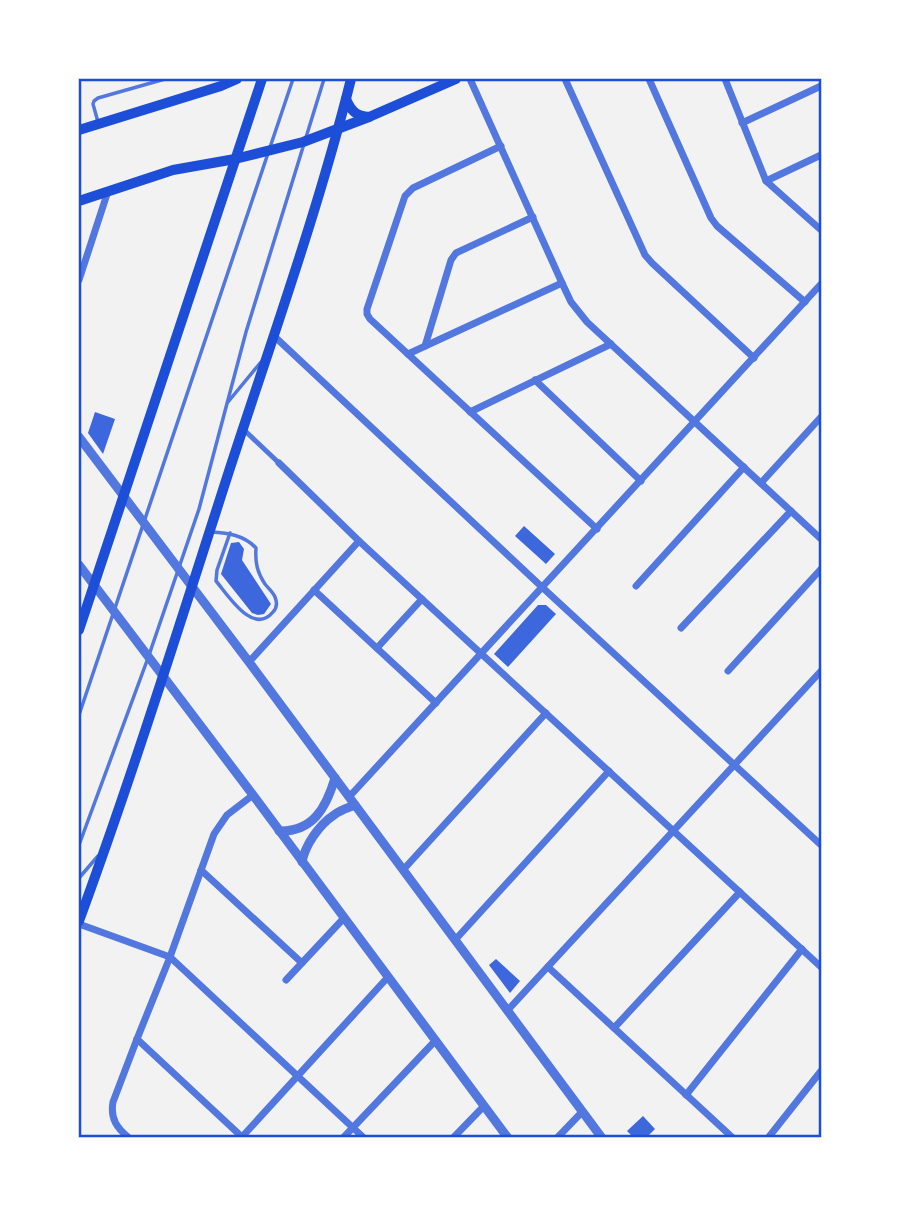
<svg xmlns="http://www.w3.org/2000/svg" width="900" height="1217" font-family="Helvetica,sans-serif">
	<rect width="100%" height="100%" fill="#f2f2f2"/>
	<g fill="#3d67dc">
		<path d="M95 412 115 419 103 454 88 433Z"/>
		<path d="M524 526 555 554 546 564 515 536Z"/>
		<path d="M239 542 244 549 242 560 271 604 264 614 258 615 252 613 221 574 231 543Z"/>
		<path d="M538 605H546L556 614 508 667 494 654Z"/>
		<path d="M496 959 520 981 510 993 489 965Z"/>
		<path d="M643 1116 655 1129 646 1138H634L627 1131Z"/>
	</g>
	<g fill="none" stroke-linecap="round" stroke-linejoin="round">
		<g stroke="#5277de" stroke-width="3.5">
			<path d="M98 122 93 104 94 101 98 98 165 79"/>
			<path d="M228 402 261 362"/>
			<path d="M211 532C228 533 244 535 256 548 255 562 257 572 265 584 268 588 273 592 275 597 277 602 277 608 273 612 253 636 228 595 216 581L217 570 230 533"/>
			<path d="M79 715 293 79"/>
			<path d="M79 845 148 658 199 509 246 332 324 79"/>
			<path d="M79 878 98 856"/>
		</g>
		<path stroke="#5277de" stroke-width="5" d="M243 429 279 463"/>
		<g stroke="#5277de" stroke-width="7">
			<path d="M470 79 562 283 571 302 587 322 821 539"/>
			<path d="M565 79 645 255 652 263 754 358"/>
			<path d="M649 79 711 218 717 226 805 302"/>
			<path d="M725 79 766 181 821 230"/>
			<path d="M742 123 821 86"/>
			<path d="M501 146 413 188 405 196 367 309V314L370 319 597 529"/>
			<path d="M766 181 821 155"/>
			<path d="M79 280 108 191"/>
			<path d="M274 336 543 588 821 845"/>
			<path d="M425 346 451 260 456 253 533 217"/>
			<path d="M408 354 562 283"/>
			<path d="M535 380 641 481"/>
			<path d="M470 412 611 344"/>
			<path d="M279 463 359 541 821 967"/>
			<path d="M761 483 821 417"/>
			<path d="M636 586 744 467"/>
			<path d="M314 590 436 703"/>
			<path d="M681 628 791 511"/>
			<path d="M377 648 422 599"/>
			<path d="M249 662 359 541"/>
			<path d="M728 671 821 569"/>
			<path d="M349 797 821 284"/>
			<path d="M201 870 302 963"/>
			<path d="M403 870 546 713"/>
			<path d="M79 924 170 957 364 1138"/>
			<path d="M455 940 609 771"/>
			<path d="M548 967 733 1138"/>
			<path d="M286 980 344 918"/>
			<path d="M507 1011 821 671"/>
			<path d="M614 1028 740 892"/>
			<path d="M137 1039 242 1137"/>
			<path d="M686 1095 802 949"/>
			<path d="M129 1138C117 1128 110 1119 113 1102L137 1039 170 957 214 834 227 815 253 795"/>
			<path d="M241 1138 388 977"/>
			<path d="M343 1138 435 1041"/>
			<path d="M453 1138 484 1106"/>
			<path d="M557 1138 582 1112"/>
			<path d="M768 1138 821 1071"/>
		</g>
		<g stroke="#5277de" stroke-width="9">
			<path d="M79 437 249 662 602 1138"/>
			<path d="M79 565 253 795 508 1138"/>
			<path d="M279 831C313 832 326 808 335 778"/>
			<path d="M302 862C305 845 319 825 334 815 340 810 348 808 355 805"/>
		</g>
		<g stroke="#1d4ed8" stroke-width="10">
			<path d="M346 99C351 111 356 116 369 117"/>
			<path d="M79 130 221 86 237 79"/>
			<path d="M79 201 173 170 235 159 303 142 369 117 456 79"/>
		</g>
		<g stroke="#1d4ed8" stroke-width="10">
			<path d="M79 630 262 79"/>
			<path d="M79 921C134 771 181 620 230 468 272 339 318 211 351 79"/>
		</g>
	</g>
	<rect width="900" height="1217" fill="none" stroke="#ffffff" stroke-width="161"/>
	<rect x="80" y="80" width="740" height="1056" fill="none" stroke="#1d4ed8" stroke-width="2.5"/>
</svg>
